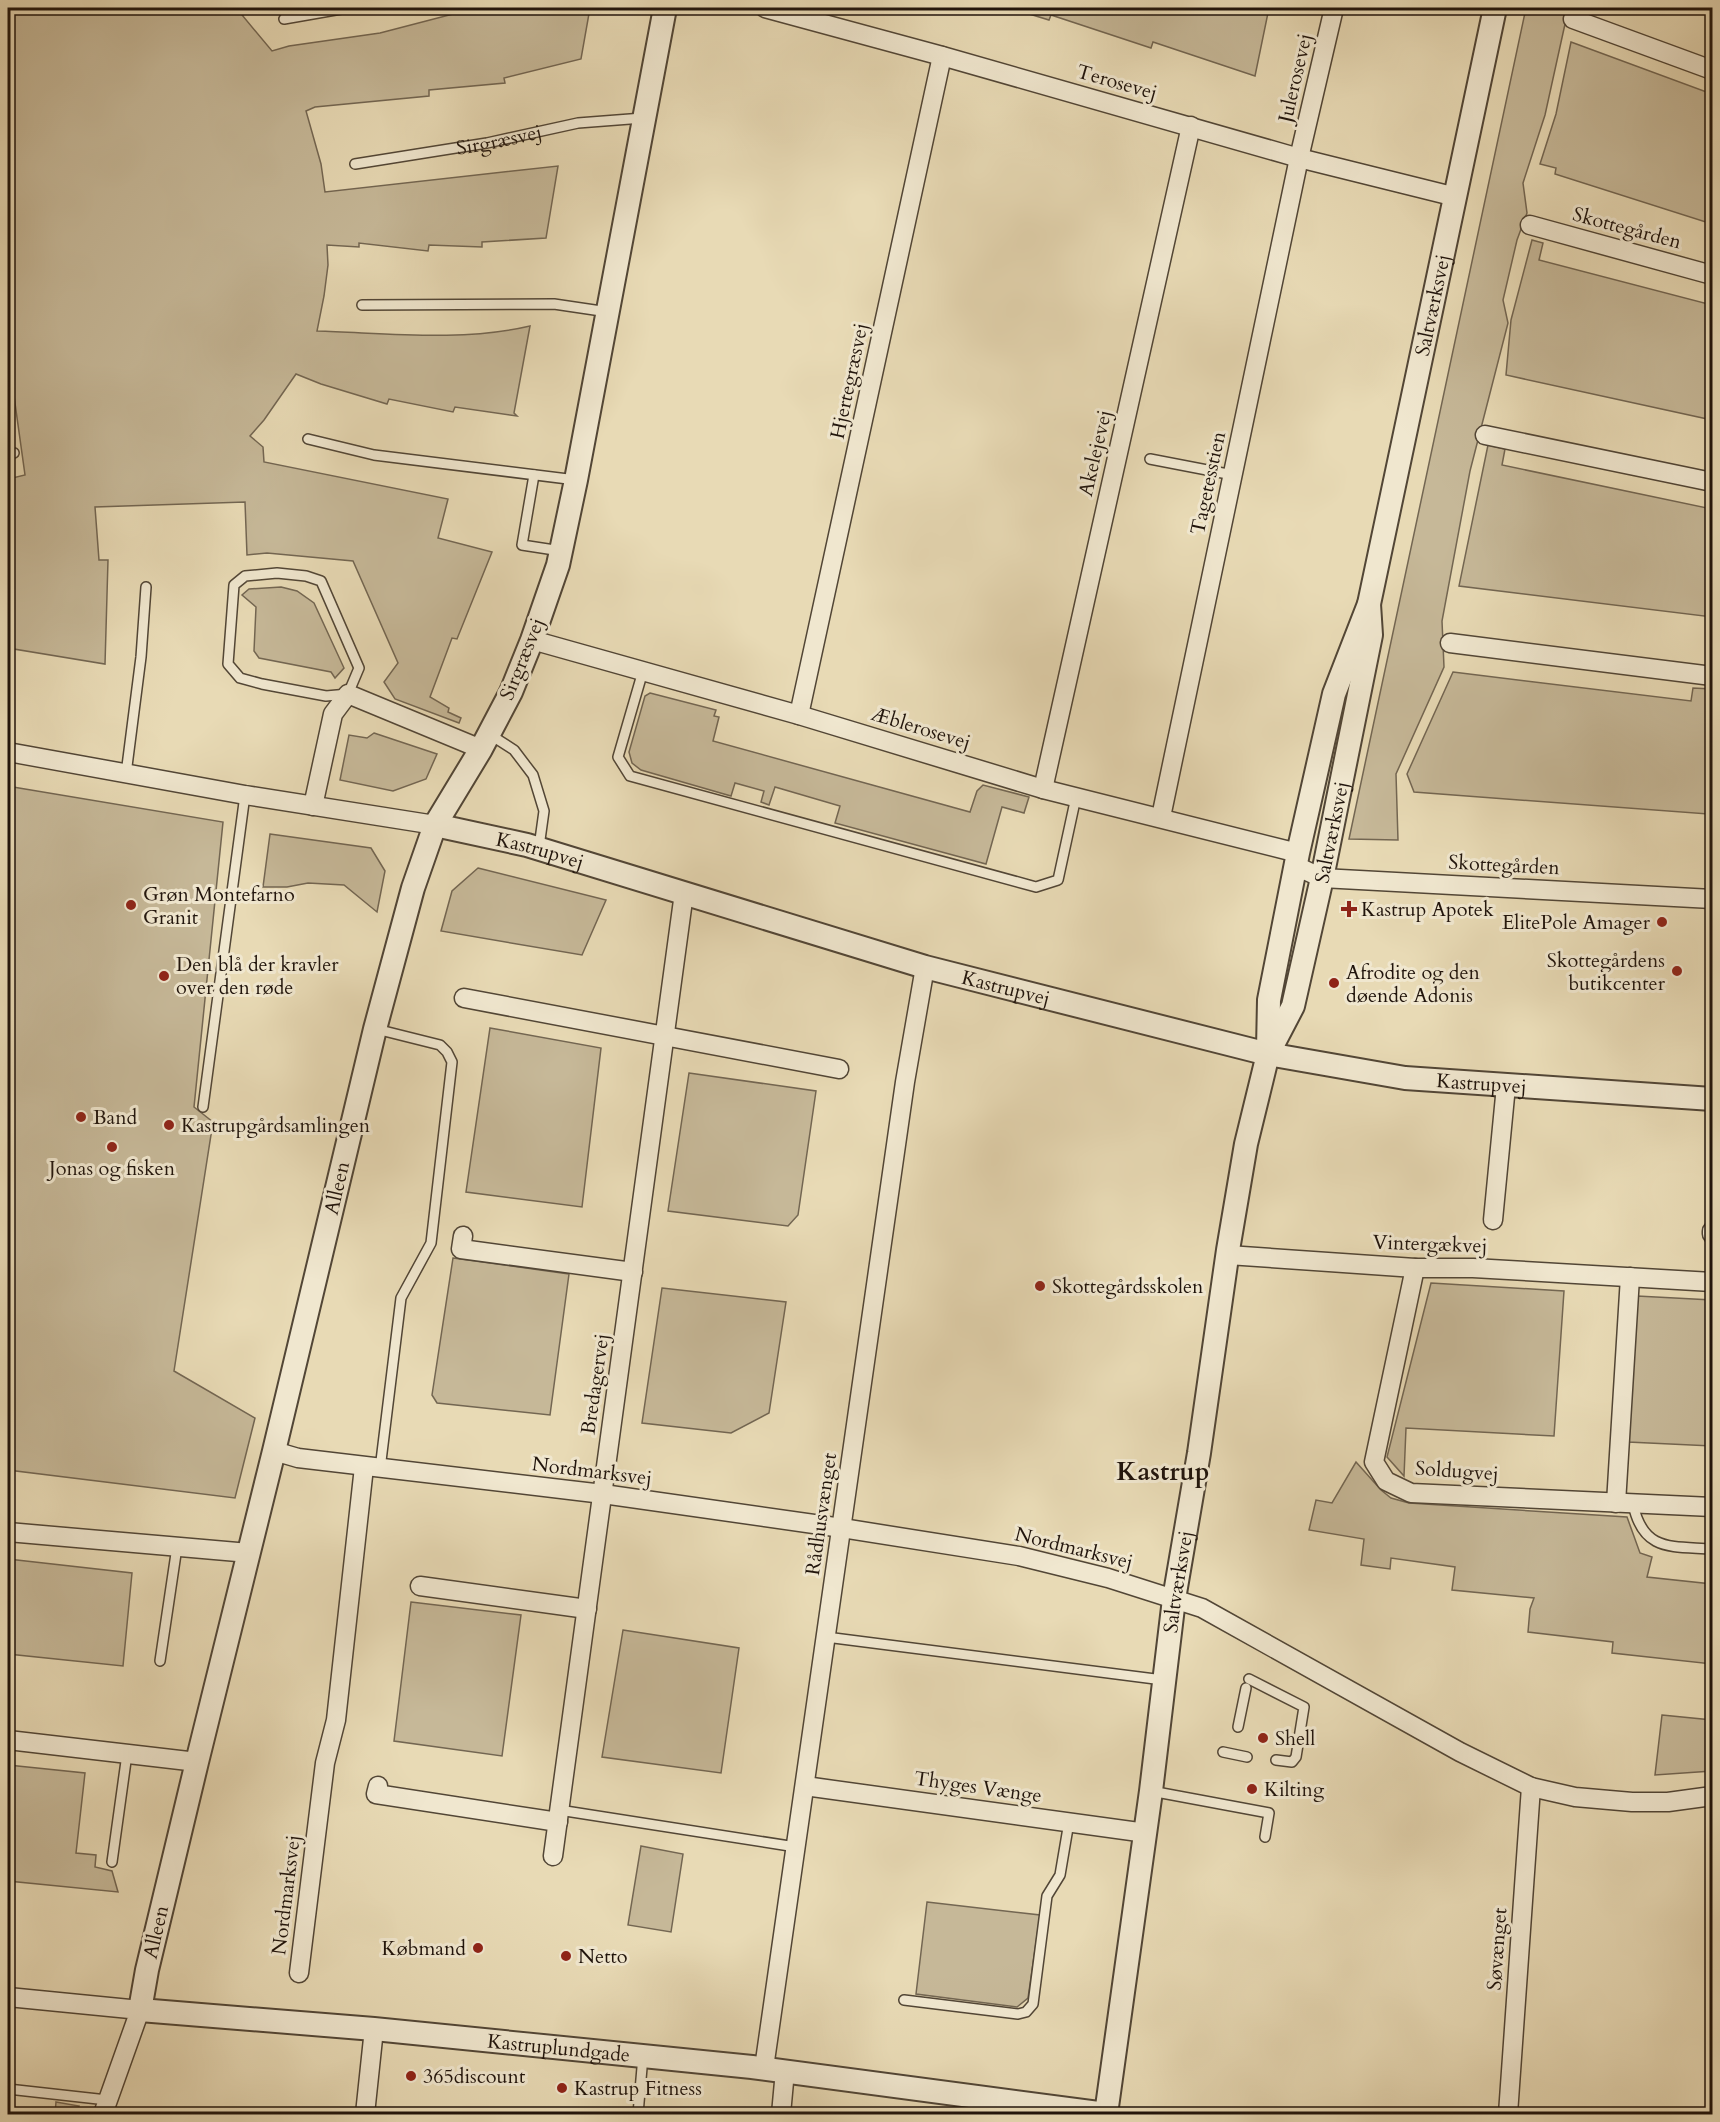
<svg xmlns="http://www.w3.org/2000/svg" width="1720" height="2122" font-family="Cardo,serif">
	<rect width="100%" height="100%" fill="#e8dab5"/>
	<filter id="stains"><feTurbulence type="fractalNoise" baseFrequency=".00333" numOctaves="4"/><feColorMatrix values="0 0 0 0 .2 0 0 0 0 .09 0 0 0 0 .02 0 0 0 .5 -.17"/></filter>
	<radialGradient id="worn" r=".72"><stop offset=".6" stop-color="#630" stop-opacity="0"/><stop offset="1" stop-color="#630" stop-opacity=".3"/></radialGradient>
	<g fill="#c6b898" stroke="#736652" stroke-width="1.5">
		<path d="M8 8H266L242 15 272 51 289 46 380 33 476 8H590L581 59 504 78 505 83 429 90V96L315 107 306 111 321 164 325 192 558 166 546 238 482 242V247L429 245 428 251 359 243V247L327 245 328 265 324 296 317 331C386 333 462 342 530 326L514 413 517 416 455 407 453 412 389 399 387 404 321 384 296 374 264 420 250 436 263 447 264 462 448 499 438 538 492 552 457 639 452 638 430 697 449 708 448 712 461 718 459 723 395 699 384 682 398 663 353 561 267 553 247 555 245 502 95 507 99 560H108L105 664 8 648V479L25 475 13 389 8 390Z"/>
		<path d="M1010 8H1269L1255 76 1153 42 1151 48 1051 15 1049 20Z"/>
		<path d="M1526 8H1572L1565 24 1545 115 1523 183 1527 213 1517 240 1503 300 1508 323 1470 471 1442 621 1444 667 1396 774 1398 840 1349 839Z"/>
		<path d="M1571 42 1712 94V224L1555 174 1556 168 1540 164 1556 114Z"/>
		<path d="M1532 240 1543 243 1539 260 1712 305V420L1506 375 1511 320Z"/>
		<path d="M1488 445 1505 449 1502 465 1712 509V617L1459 586Z"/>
		<path d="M281 587 297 591 314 603 344 668 335 678 331 672 259 658 254 651 256 607 242 595 249 589Z"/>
		<path d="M1453 672 1691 701 1693 688 1712 689V755L1708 814 1414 792 1407 774Z"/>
		<path d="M650 693 716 710 714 716 719 717 713 741 970 812 977 791 983 785 1029 797 1024 813 1002 807 986 864 835 823 840 806 775 787 769 805 761 802 764 791 735 783 731 796 641 770 632 763 629 752 645 696Z"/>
		<path d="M374 733 437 754 426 779 393 791 340 780 349 735 367 738Z"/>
		<path d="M13 787 223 822 194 1107 213 1122 174 1371 255 1418 235 1498 8 1470V814Z"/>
		<path d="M270 834 371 848 385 871 377 912 344 885 308 883 287 887H263Z"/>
		<path d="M478 868 606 900 582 955 441 931 452 891Z"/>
		<path d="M490 1028 601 1048 582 1207 466 1192Z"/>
		<path d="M689 1073 816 1091 798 1215 788 1226 668 1211Z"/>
		<path d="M453 1258 569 1274 550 1415 437 1403 432 1395Z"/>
		<path d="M1431 1283 1564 1291 1554 1436 1406 1428 1404 1476 1387 1457Z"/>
		<path d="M662 1288 786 1302 769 1413 731 1433 642 1423Z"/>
		<path d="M1637 1296 1712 1300V1446L1628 1442Z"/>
		<path d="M1356 1462 1381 1490 1391 1498 1409 1503 1627 1517 1640 1553 1652 1557 1647 1577 1712 1584V1664L1612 1653 1613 1642 1528 1632 1530 1609 1534 1598 1452 1590 1455 1567 1391 1558 1390 1569 1361 1565 1364 1539 1309 1530 1316 1500 1332 1503Z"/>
		<path d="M8 1559 132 1573 123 1666 8 1654Z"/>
		<path d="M411 1602 521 1615 502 1756 394 1741Z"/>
		<path d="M623 1630 739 1648 721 1773 602 1757Z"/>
		<path d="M1662 1715 1712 1720V1771L1655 1775Z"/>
		<path d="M8 1765 85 1773 76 1853 96 1855 95 1867 112 1871 118 1892 8 1881Z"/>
		<path d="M641 1846 683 1854 671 1932 628 1925Z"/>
		<path d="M927 1902 1040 1915 1028 1998 1017 2007 916 1994Z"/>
		<path d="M56 2102 79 2106 76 2114H55Z"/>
	</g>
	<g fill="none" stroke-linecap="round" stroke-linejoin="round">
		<defs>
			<g id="service">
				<path d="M284 19 347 8"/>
				<path id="s1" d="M355 164 487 143 578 123 643 118"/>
				<path d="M362 305 554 304 608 312"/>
				<path d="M308 439 374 455 576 480"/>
				<path d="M8 454 14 453"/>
				<path d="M1150 459 1233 475"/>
				<path d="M534 475 522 545 561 551"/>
				<path d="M277 573 306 576 321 581 359 668 348 694 326 696 262 684 240 678 228 664 234 585 245 576Z"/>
				<path d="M643 671 618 757 630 776 1036 887 1058 880 1076 797"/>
				<path d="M489 734 514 750 533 775 544 811 539 847"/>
				<path d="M126 774 141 657 146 587"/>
				<path d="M376 1029 440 1045 447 1052 452 1062 431 1243 401 1298 380 1469"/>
				<path d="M203 1107 245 795"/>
				<path d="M1633 1504C1643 1552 1671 1546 1712 1549"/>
				<path d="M826 1637 1163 1680"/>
				<path d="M160 1661 177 1547"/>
				<path d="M1249 1679 1304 1707 1296 1757 1292 1762 1276 1760"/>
				<path d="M1238 1727 1246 1688"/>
				<path d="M1223 1752 1247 1757"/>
				<path d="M1151 1791 1269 1813 1265 1837"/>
				<path d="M559 1810 796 1847"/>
				<path d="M112 1862 127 1754"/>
				<path d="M904 2000 1018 2014 1026 2012 1033 2004 1047 1896 1060 1875 1069 1822"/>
				<path d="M8 2089 107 2100"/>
				<path d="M638 2114 643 2056"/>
			</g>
			<g id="minor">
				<path d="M765 8 942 56 1299 158 1456 197"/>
				<path d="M1573 19 1712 70"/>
				<path d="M1530 225 1712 275"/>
				<path d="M1485 435 1712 482"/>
				<path d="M532 640 799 715 1043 789 1298 853"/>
				<path d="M1450 643 1712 676"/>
				<path d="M799 715 942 56"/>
				<path d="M8 752 245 795 435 825"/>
				<path d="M1043 789 1191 126"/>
				<path d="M313 806 333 714 348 694 481 749"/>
				<path d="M1161 817 1299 158 1334 8"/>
				<path d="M1296 866 1322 878 1712 899"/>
				<path d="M464 998 839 1069"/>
				<path d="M1493 1220 1506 1086"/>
				<path d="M1712 1234V1231"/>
				<path d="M463 1236 461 1249 633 1272"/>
				<path d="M1228 1255 1415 1268H1473L1712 1282"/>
				<path d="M1415 1268 1374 1462 1386 1481 1411 1493 1712 1507"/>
				<path d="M274 1451 298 1458 603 1494 842 1528 1019 1556 1108 1578 1202 1608 1460 1752 1531 1787 1575 1797 1632 1802H1668L1712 1796"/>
				<path d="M1616 1503 1630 1277"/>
				<path d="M8 1532 249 1553"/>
				<path d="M420 1586 587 1609"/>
				<path d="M8 1740 197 1762"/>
				<path d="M378 1786 376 1794 558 1822"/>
				<path d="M805 1786 1146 1833"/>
				<path d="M553 1856 684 893"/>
				<path d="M299 1973 325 1763 336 1720 364 1467"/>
				<path d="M8 1997 140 2010 103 2114"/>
				<path d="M764 2068 905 1082 925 967"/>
				<path d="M365 2114 374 2029"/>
				<path d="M781 2114 785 2071"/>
				<path d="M1508 2114 1531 1787"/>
			</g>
			<g id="tertiary">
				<path id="s2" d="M665 8 576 480 558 565 532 640 511 692 481 749 435 825 413 888 375 1029 274 1451 197 1762 147 1970 140 2010 374 2029 752 2067 1106 2114"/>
				<path id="s3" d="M435 825 527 845 925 967 1268 1054 1405 1078 1712 1099"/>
				<path id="s4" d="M1268 1049 1269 1000 1298 853 1334 694 1369 604 1495 8"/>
				<path id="s5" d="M1106 2114 1151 1791 1174 1599 1199 1453 1228 1250 1246 1144 1268 1054 1293 1006 1322 878 1371 635 1369 604"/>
			</g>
		</defs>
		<use href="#service" stroke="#524636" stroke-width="12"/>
		<use href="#minor" stroke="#524636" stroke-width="21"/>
		<use href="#tertiary" stroke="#524636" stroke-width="26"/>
		<use href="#service" stroke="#f0e7cf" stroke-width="9"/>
		<use href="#minor" stroke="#f0e7cf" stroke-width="18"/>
		<use href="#tertiary" stroke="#f0e7cf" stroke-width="22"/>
	</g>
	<g fill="#8f2418" stroke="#f0e7cf" stroke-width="2">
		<circle cx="131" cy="905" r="6"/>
		<path d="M1346 900h6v6h6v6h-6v6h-6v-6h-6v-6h6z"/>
		<circle cx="1662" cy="922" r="6"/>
		<circle cx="1677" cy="971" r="6"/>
		<circle cx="164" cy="976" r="6"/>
		<circle cx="1334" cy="983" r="6"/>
		<circle cx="81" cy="1117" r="6"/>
		<circle cx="169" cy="1125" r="6"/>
		<circle cx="112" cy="1147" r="6"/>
		<circle cx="1040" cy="1286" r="6"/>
		<circle cx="1263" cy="1738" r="6"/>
		<circle cx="1252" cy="1789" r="6"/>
		<circle cx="478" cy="1948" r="6"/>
		<circle cx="566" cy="1956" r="6"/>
		<circle cx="411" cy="2076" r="6"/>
		<circle cx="562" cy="2088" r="6"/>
	</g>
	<g text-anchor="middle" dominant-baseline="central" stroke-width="6" stroke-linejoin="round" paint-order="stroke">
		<g font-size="20" fill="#20140c" stroke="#f0e7cf">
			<text transform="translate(1295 78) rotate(-77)">Julerosevej</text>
			<text transform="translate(1117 82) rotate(16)">Terosevej</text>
			<text stroke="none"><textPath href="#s1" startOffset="146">Sirgræsvej</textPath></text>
			<text transform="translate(1627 228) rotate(15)">Skottegården</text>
			<text stroke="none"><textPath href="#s4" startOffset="764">Saltværksvej</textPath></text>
			<text transform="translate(849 381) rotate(-78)">Hjertegræsvej</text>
			<text transform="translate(1095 453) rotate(-77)">Akelejevej</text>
			<text transform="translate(1208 483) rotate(-78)">Tagetesstien</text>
			<text transform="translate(522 659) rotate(-68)">Sirgræsvej</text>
			<text transform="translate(921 728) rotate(17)">Æblerosevej</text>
			<text stroke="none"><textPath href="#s5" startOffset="1305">Saltværksvej</textPath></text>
			<text stroke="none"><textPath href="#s3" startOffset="108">Kastrupvej</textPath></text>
			<text transform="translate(1504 865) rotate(3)">Skottegården</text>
			<text stroke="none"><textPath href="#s3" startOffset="594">Kastrupvej</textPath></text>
			<text stroke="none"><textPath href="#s3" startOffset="1080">Kastrupvej</textPath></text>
			<text transform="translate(337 1188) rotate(-77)">Alleen</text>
			<text transform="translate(1430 1244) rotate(2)">Vintergækvej</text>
			<text transform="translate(595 1384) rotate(-82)">Bredagervej</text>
			<text transform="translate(592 1471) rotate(7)">Nordmarksvej</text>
			<text transform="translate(1457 1471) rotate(4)">Soldugvej</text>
			<text transform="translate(821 1514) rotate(-82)">Rådhusvænget</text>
			<text transform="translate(1074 1548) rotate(14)">Nordmarksvej</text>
			<text stroke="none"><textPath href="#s5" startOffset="537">Saltværksvej</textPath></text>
			<text transform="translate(978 1787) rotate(8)">Thyges Vænge</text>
			<text transform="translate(286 1895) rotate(-83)">Nordmarksvej</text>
			<text transform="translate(156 1932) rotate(-77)">Alleen</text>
			<text transform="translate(1497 1949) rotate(-86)">Søvænget</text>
			<text stroke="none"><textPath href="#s2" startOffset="2498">Kastruplundgade</textPath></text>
		</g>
		<g font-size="20" fill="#20140c" stroke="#f0e7cf" text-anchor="start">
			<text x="143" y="894">Grøn Montefarno<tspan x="143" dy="23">Granit</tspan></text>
			<text x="1361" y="909">Kastrup Apotek</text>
			<text x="1650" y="922" text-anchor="end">ElitePole Amager</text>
			<text x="1665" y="960" text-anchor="end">Skottegårdens<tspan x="1665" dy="23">butikcenter</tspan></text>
			<text x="176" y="964">Den blå der kravler<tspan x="176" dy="23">over den røde</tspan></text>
			<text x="1346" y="972">Afrodite og den<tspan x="1346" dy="23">døende Adonis</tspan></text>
			<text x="93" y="1117">Band</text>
			<text x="181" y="1125">Kastrupgårdsamlingen</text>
			<text x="112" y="1168" text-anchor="middle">Jonas og fisken</text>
			<text x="1052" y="1286">Skottegårdsskolen</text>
			<text x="1275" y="1738">Shell</text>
			<text x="1264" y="1789">Kilting</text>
			<text x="466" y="1948" text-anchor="end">Købmand</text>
			<text x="578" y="1956">Netto</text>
			<text x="423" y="2076">365discount</text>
			<text x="574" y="2088">Kastrup Fitness</text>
		</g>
		<g font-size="26" font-weight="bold" fill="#20140c" stroke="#f0e7cf">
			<text x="1163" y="1471">Kastrup</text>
		</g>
	</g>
	<rect width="1720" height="2122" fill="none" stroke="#e8dab5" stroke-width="30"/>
	<rect x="9" y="9" width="1702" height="2104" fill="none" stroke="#20140c" stroke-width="3"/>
	<rect x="15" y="15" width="1690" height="2092" fill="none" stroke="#20140c" stroke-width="1.5"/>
	<rect width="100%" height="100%" filter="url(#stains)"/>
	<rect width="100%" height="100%" fill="url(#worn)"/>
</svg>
